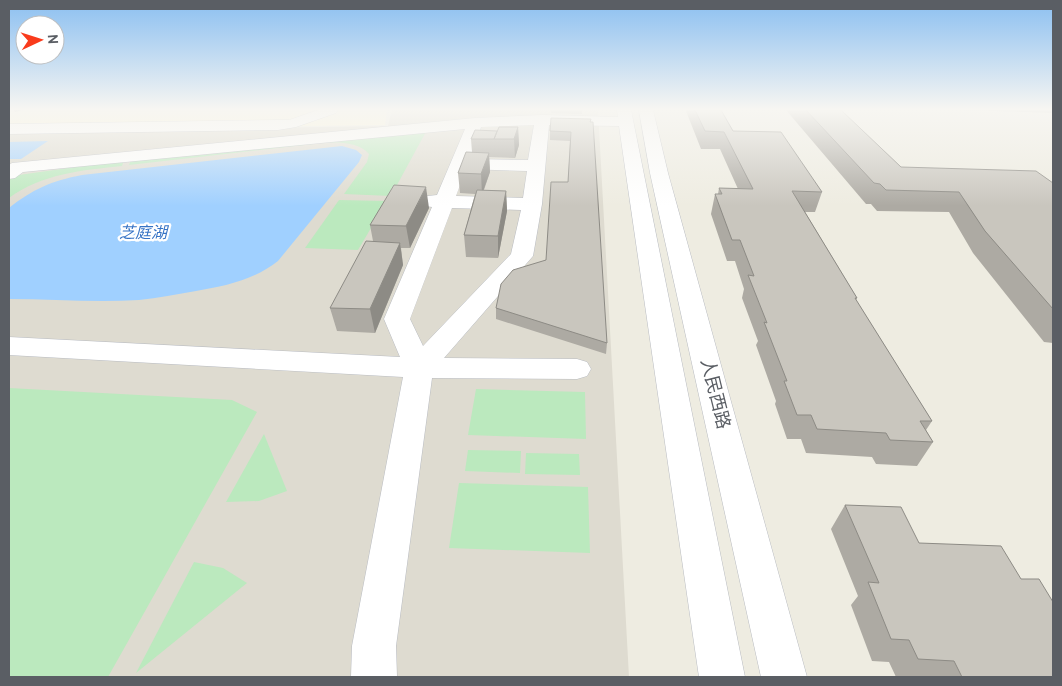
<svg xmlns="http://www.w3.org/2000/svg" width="1062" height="686" font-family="Overpass,'Noto Sans SC',sans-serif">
	<rect width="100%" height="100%" fill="#eeece1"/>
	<path fill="#fff8d5" d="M9 110H387L385 125 9 129Z"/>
	<path fill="#dedbd0" d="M392 110H598L629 677H9V132L388 126Z"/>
	<g fill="#bbe9be">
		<path d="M428 128 391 196 344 194 367 162 369 154C359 142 338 142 323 143L322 139Z"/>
		<path d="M314 141 313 144 129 165 131 160Z"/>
		<path d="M124 160 122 166C83 170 41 174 9 198V178L12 176Z"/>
		<path d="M339 200 387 201 358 250 305 248Z"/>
		<path d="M9 388 232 400 257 412 108 677H9Z"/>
		<path d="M476 389 585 392 586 439 468 435Z"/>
		<path d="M264 434 287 491 259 501 226 502Z"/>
		<path d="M468 450 521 451 520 473 465 471Z"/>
		<path d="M526 453 579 454 580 475 525 474Z"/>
		<path d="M459 483 588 487 590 553 449 548Z"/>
		<path d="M194 562 223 568 247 583 136 673Z"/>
	</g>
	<g fill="#a0d0ff">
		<path d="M48 141 21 159H9V142Z"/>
		<path d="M342 146 356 150 362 155 359 162 278 261C254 280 226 286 196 291 177 294 158 298 139 300 96 303 52 299 9 299V208C33 189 51 181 82 175Z"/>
	</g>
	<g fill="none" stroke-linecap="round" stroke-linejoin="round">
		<defs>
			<g id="minor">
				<path d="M318 110H338L336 113 296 127 278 130 9 134V124L278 120H289Z"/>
				<path d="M617 110H631L745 677H699L619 126 549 125 542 204 533 256 444 358 577 359 587 362 591 369 587 376 577 379 432 378 396 646 397 677H351L352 646 403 377 9 355V337L400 357 384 319 432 207 419 205 416 201 419 197 437 195 465 129 23 172 15 178 9 179V165L12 163 475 118 542 115 618 117ZM534 125 528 160 470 159 481 127ZM466 169 527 171 523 198 456 196ZM452 208 521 210 511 254 423 346 410 319Z"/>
				<path d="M639 110H653L668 173 807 677H761L650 173Z"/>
			</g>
		</defs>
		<use href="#minor" stroke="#b9bcc2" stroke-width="1"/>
		<use href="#minor" fill="#fff" fill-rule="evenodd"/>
	</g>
	<g fill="#adaaa3">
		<path d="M551 110H582V114L551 113Z"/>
		<path d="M686 110H721L733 131 822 192 815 212H805L857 298 856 300 932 421 926 430 933 442 917 466 876 464 872 457 806 453 801 439H787L775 404 776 401 756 345 758 341 742 298 744 289 735 261H727L711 214 715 194H718L719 188 738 189 720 149H701L686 111Z"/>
		<path d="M786 110H841L901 167 1053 183V343L1044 342 973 253 949 212 877 211 871 204H866Z"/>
		<path d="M964 110H1053V113Z"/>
		<path d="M591 119 607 343 606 354 496 319V308L546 260 568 182 570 141 550 140V131Z"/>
		<path d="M518 127 519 145 515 158 489 157 490 172 484 190 506 191 507 211 498 258 466 257 464 235 475 194 460 193 458 173 472 152 471 139 497 131Z"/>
		<path d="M429 208 410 248H401L403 265 375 333 337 331 330 308 373 241 370 225Z"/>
		<path d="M845 505 919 543 1053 677H896L889 662 872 661 851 605 858 596 831 529Z"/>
	</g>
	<g fill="#8d8b85">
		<path d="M14 110H23L15 112Z"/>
		<path d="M518 127 519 145 515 158 514 139Z"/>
		<path d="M489 153 490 172 482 194 481 174Z"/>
		<path d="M426 187 429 208 410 248 406 226Z"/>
		<path d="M506 191 507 211 498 258V236Z"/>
		<path d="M400 243 403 265 375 333 370 309Z"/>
	</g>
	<g fill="#c9c6be" stroke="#8d8b85">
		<path d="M695 110H721L733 131 781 132 822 192 792 191 857 298H855L932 421H920L933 442 890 440 886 433 817 429 811 415H797L784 381H787L764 322 767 323 748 275 754 276 740 240H732L715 194H722L719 188 753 189 724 132 705 131Z"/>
		<path d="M806 110H841L901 167 1036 171 1053 183V309L985 231 959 192 886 190 880 184 874 183Z"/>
		<path d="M551 118 591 119 590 122H593L607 343 496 308 501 284 513 270 546 260 551 182H568L571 132 550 131Z"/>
		<path d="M499 127H518L514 139H494Z"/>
		<path d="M475 130 497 131 494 139H471Z"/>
		<path d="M466 152 489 153 481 174 458 173Z"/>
		<path d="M394 185 426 187 406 226 370 225Z"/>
		<path d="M477 190 506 191 498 236 464 235Z"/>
		<path d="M366 241 400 243 370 309 330 308Z"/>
		<path d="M845 505 901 507 919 543 1001 546 1021 579H1039L1053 602V677H962L954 661 918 659 909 640 891 639 868 582 879 583Z"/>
	</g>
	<linearGradient id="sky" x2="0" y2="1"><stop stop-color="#8bbff1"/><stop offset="0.53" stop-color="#f7f6f2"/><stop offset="1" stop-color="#f7f6f2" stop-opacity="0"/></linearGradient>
	<rect width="1062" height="206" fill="url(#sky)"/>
	<g text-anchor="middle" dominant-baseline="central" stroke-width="4.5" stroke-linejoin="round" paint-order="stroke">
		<g font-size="16" font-style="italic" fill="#3673c5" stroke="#fff">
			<text x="143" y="234">芝庭湖</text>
		</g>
		<g font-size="18" fill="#5a5e64" stroke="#fff">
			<text transform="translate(714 394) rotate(76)">人民西路</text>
		</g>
	</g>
	<rect width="1062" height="686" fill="none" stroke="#5a5e64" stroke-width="20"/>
	<g transform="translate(40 40) rotate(86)"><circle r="24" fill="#ffffff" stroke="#bdbfc1"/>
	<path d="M0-4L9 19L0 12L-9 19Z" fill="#f93b1c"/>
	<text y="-8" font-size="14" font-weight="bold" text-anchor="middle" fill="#5a5e64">N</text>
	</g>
</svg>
